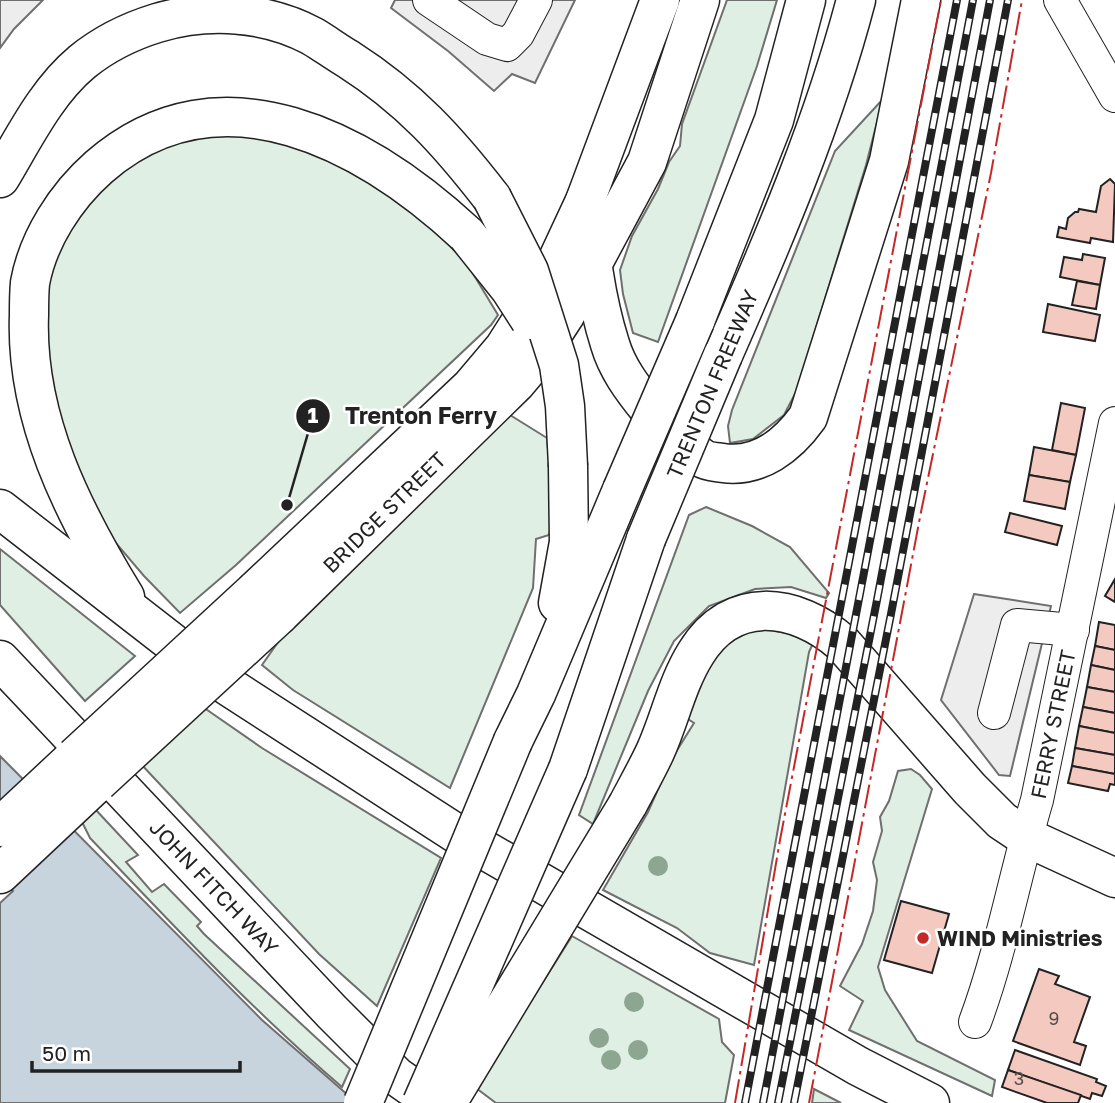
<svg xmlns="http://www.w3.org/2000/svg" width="1115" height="1103" font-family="'Golos Text',sans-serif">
	<rect width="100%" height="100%" fill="#fff"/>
	<g fill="#e0efe3" stroke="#6f6f6f" stroke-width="2">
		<path d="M727 0H777L757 66 658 342 633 333 623 294 620 270 632 236 658 189 669 162 680 146 682 124Z"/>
		<path d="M883 99 866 165 797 390 784 415 753 439 730 443 728 426 732 410 835 151Z"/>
		<path d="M197 131H266L396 193 466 262 498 315 491 325 236 565 180 613 144 576 109 535 58 433 38 307 55 251 82 199 148 149Z"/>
		<path d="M510 415 547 438 554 515 549 535 536 539 533 588 450 788 293 690 262 665 295 618Z"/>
		<path d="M706 507 752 526 790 547 829 593 826 598 791 587 755 589 709 606 674 641 648 691 593 824 579 815 689 515Z"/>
		<path d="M0 549 135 656 85 701 0 605Z"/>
		<path d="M754 629H766L815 639 809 652 754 965 710 953 677 928 603 890 648 812 671 760 694 723 685 717 703 671 729 642Z"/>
		<path d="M200 705 262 748 441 858 377 1006 319 954 140 763Z"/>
		<path d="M911 769 920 775 932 789 878 967 885 990 917 1041 995 1080 992 1096 849 1030 863 1001 840 986 862 944 873 911 877 880 873 862 882 831 880 817 889 801 898 771Z"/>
		<path d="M95 809 138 855 126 862 152 892 164 884 201 922 197 926 204 934 350 1069 342 1087C252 1010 171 923 90 838L81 820Z"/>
		<path d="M572 936 719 1019 722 1042 734 1055 725 1103H496L476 1088Z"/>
		<path d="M814 1089 841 1103H812Z"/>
	</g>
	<g fill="#ededed" stroke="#6f6f6f" stroke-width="2">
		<path d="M0 0H43L14 29 0 48Z"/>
		<path d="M395 0H575L535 83 512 74 494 91 448 51 391 8Z"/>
		<path d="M974 594 1051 606 1010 776 999 775 941 700Z"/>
	</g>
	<path fill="#c7d3dd" stroke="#6f6f6f" stroke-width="2" d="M0 756 262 1020 357 1103H0V903L13 891 0 877Z"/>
	<g fill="#f3c9c0" stroke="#222" stroke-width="2">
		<path d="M1110 179 1115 184 1113 242 1091 238 1090 243 1057 237 1059 227 1066 229 1068 218 1075 212H1078L1079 209 1096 212 1101 186Z"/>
		<path d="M1083 254 1105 258 1100 285 1060 277 1064 257 1082 260Z"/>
		<path d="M1077 281 1100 285 1096 309 1072 305Z"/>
		<path d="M1048 304 1100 315 1095 341 1043 332Z"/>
		<path d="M1061 403 1085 408 1076 455 1052 450Z"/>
		<path d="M1034 447 1076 455 1070 482 1029 475Z"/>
		<path d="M1029 475 1070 482 1065 509 1024 501Z"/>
		<path d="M1010 513 1062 526 1057 545 1005 532Z"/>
		<path d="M1115 579V602L1105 596Z"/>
		<path d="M1099 622 1115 625V650L1095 646Z"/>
		<path d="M1095 646 1115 650V670L1091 665Z"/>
		<path d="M1091 665 1115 670V692L1087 687Z"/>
		<path d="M1087 687 1115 692V713L1083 707Z"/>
		<path d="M1083 707 1115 713V733L1079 726Z"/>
		<path d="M1079 726 1115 733V755L1075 748Z"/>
		<path d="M1075 748 1115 755V774L1072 766Z"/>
		<path d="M1072 766 1115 774V785L1110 784 1108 791 1068 783Z"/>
		<path d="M901 901 949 914 932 973 884 960Z"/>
		<path d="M1039 969 1059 976 1055 984 1090 997 1074 1042 1086 1046 1080 1065 1013 1041Z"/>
		<path d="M1015 1050 1097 1079 1096 1082 1106 1086 1102 1096 1092 1093 1090 1099 1008 1070Z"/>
		<path d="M1008 1070 1081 1095 1078 1103H1047L1002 1087Z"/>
	</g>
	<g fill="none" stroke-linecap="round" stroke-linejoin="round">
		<defs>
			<g id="minor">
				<path d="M429 0 487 39 507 45 518 34 536 0"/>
				<path d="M1060 0 1115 96"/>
				<path d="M994 713 1017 625 1073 630"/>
				<path id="s1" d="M975 1022C1002 949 1015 874 1037 800L1115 423"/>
			</g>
			<g id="major">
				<path d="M256 590 471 387 504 348 550 276 585 201 660 0"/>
				<path id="s2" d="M279 615 516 383 537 358 565 315 647 162 700 0"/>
				<path d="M0 827 75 757"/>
				<path d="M0 874 98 782"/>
			</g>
			<g id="highway">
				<path d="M0 178C24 138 46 92 82 62 104 44 131 31 157 23 208 8 265 11 312 36 324 43 336 52 348 59 409 98 448 141 492 198"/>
				<path d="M585 201C590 249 595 297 610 344 617 368 632 388 648 408 664 428 681 444 702 458 708 462 717 462 723 463 759 468 788 445 808 417L889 161 921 0"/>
				<path d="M695 321 774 120 806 0"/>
				<path d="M723 355C774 239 824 122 856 0"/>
				<path d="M0 509 228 686 457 834 858 1066 930 1103"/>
				<path d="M125 597C73 512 25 418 29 315 29 305 29 294 30 283 38 239 66 196 99 167 221 61 368 143 467 235"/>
				<path d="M558 603 569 542 568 466"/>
				<path id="s3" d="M0 660 332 1012 396 1076 435 1103"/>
				<path d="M513 741 536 694 622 490"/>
				<path d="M568 769 646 539"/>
				<path d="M628 804C637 787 647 769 655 752 670 719 677 683 696 653 732 594 796 603 842 643L970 789 1002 821 1026 837 1115 878"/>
			</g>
		</defs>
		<use href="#minor" stroke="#222" stroke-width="34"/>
		<use href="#major" stroke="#222" stroke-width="41"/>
		<use href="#highway" stroke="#222" stroke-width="41"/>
		<use href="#minor" stroke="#fff" stroke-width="32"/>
		<use href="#major" stroke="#fff" stroke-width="38"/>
		<use href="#highway" stroke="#fff" stroke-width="38"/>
		<defs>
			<g id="rail">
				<path d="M745 1103 957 0"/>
				<path d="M763 1103 973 0"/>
				<path d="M778 1103 877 600 990 0"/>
				<path d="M794 1103 891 614 1008 0"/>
			</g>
		</defs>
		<use href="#rail" stroke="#222" stroke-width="8"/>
		<use href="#rail" stroke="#fff" stroke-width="5" stroke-dasharray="16" stroke-linecap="butt"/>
		<defs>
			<g id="major-bridge">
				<path d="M75 757 256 590"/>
				<path d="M98 782 279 615"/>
			</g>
			<g id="highway-bridge">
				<path d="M492 198 529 271 559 365 565 406 568 466"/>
				<path d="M467 235 510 289 530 320"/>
				<path d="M622 490 695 321"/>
				<path d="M646 539 723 355"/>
				<path d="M363 1103 513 741"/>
				<path d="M422 1103 568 769"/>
				<path d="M447 1103 628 804"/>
			</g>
		</defs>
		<use href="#major-bridge" stroke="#222" stroke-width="41" stroke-linecap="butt"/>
		<use href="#highway-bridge" stroke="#222" stroke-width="41" stroke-linecap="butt"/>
		<use href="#major-bridge" stroke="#fff" stroke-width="38"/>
		<use href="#highway-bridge" stroke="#fff" stroke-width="38"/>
		<g stroke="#c62828" stroke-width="2" stroke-dasharray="24 5 3.5 5" stroke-linecap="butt">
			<path d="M735 1103 780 840 941 0"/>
			<path d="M809 1103 921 512 991 173 1022 0"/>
		</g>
	</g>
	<g fill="#8da692">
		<circle cx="658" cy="866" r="10"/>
		<circle cx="634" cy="1002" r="10"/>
		<circle cx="599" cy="1038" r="10"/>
		<circle cx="638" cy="1050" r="10"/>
		<circle cx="611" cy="1060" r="10"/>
	</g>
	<circle fill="#c62828" stroke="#fff" stroke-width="2.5" cx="923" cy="938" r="7"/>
	<g text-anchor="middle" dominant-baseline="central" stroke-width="5" stroke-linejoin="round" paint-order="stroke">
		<g font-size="18" fill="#564c4a">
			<text x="1054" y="1018">9</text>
			<text x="1019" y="1078">3</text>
		</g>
		<g font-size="21" fill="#222" stroke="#fff">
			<text transform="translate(712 384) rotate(-67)">TRENTON FREEWAY</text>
			<text stroke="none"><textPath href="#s2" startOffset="147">BRIDGE STREET</textPath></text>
			<text stroke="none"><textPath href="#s1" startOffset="308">FERRY STREET</textPath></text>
			<text stroke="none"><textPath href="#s3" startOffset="312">JOHN FITCH WAY</textPath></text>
		</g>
		<g font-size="21" font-weight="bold" fill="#222" stroke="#fff" text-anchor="start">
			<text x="937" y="938">WIND Ministries</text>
		</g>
	</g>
	<path fill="none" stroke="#222" stroke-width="2.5" d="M287 505L313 416"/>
	<g fill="#222" stroke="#fff" stroke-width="2.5">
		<circle cx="287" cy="505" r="7"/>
		<circle cx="313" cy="416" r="18"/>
	</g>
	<g font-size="21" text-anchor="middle" font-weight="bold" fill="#fff">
		<text x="313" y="423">1</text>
	</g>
	<g font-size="23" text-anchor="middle" font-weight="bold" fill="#222" stroke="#fff" stroke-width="5" stroke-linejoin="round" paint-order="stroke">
		<text x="421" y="424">Trenton Ferry</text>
	</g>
	<path d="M32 1061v10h208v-10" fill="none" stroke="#222222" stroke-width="3.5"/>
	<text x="42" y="1061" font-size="21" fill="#222222" stroke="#ffffff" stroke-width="5" paint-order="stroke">50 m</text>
</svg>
